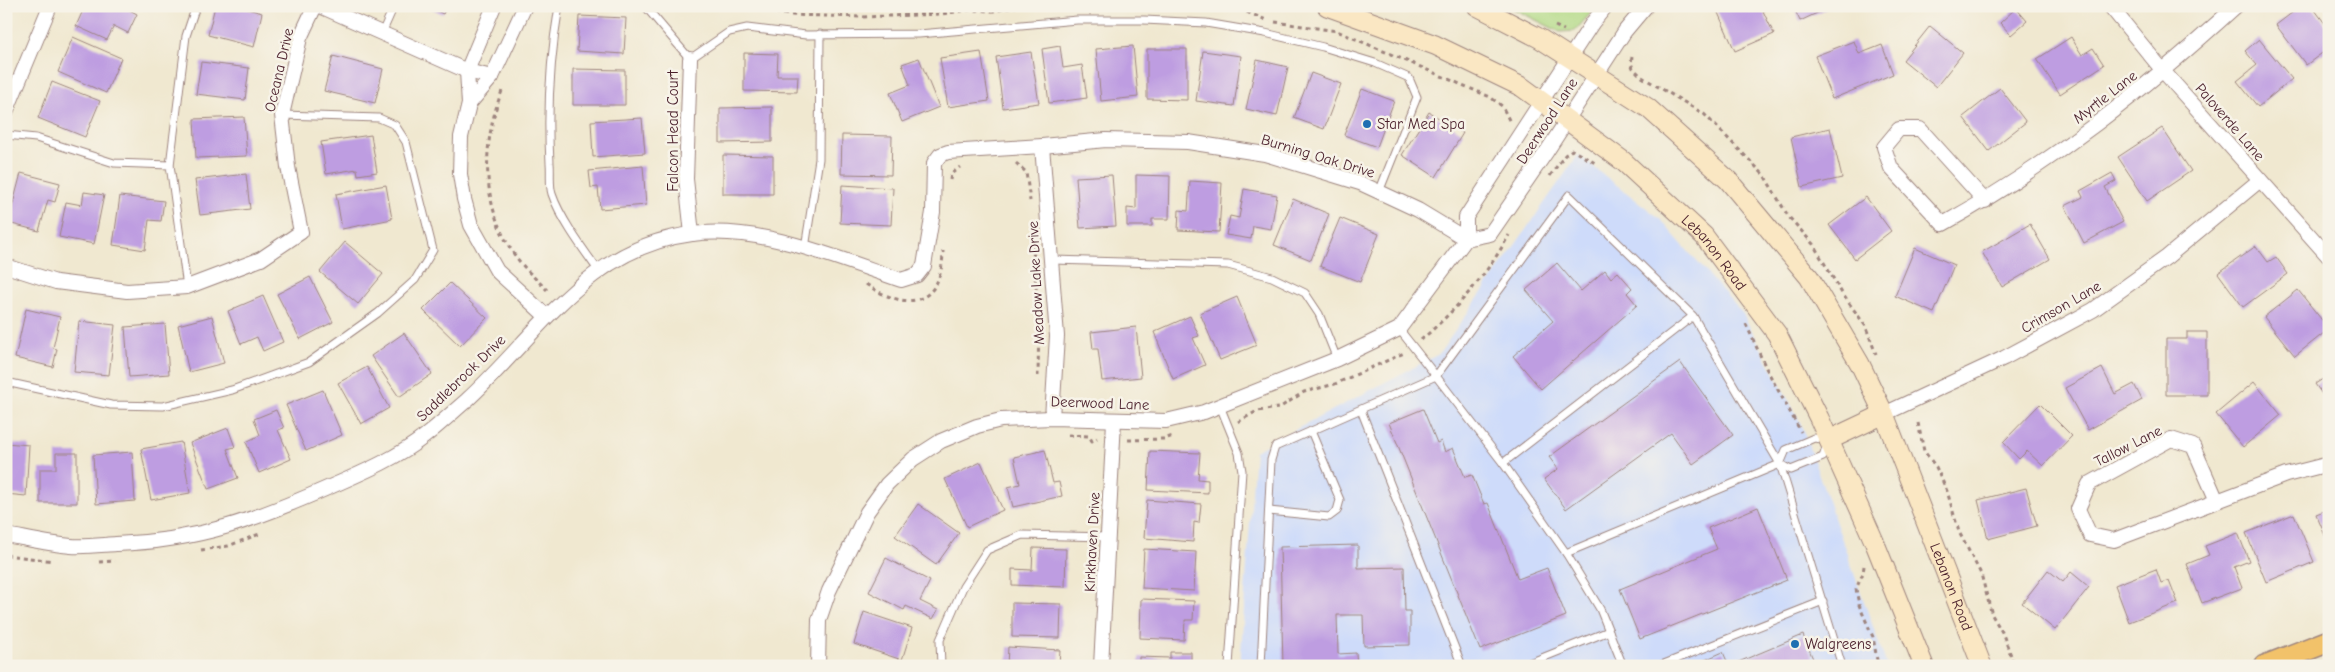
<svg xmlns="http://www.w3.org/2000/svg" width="2335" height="672" font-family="'Comic Neue',sans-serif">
	<rect width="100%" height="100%" fill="#f7f3e8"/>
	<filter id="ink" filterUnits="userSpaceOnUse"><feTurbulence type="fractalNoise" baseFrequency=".02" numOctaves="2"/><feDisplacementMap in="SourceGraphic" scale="10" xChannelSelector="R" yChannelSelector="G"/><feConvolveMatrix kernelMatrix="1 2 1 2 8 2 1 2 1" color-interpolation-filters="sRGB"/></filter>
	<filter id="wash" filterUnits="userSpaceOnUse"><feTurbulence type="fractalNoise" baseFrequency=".0096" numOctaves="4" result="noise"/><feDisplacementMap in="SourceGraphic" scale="20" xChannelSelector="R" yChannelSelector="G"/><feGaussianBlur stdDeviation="1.12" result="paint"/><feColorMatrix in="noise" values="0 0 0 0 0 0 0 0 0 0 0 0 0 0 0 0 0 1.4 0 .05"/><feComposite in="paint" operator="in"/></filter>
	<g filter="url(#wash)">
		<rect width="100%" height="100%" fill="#f0e8d0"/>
		<path fill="#cedbfa" d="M1578 155 1658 217 1743 314 1800 422 1887 666H1240L1255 451 1439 354Z"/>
		<path fill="#b1d983" stroke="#7e7c57" d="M1508 6H1597L1575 31 1560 32Z"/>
		<g id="blocks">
			<g fill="#be9de1">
				<path d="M85 6H122L137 14 128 33 114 26 107 40 76 26Z"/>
				<path d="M215 6H237L262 13 254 47 208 35Z"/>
				<path d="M427 6H447L443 14Z"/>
				<path d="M1715 6H1773L1763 11 1774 34 1735 51Z"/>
				<path d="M1793 6H1832L1800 21Z"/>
				<path d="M2301 6H2312L2329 29V48L2306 65 2276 25Z"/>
				<path d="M2016 8 2027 21 2011 35 2000 23Z"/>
				<path d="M579 16 626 18 624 54 577 51Z"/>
				<path d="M1930 26 1963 53 1936 87 1903 60Z"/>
				<path d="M73 37 121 58 106 93 58 72Z"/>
				<path d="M2071 37 2082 55 2093 48 2104 65 2060 94 2037 59Z"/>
				<path d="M2259 39 2292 79 2258 107 2237 81 2257 65 2245 51Z"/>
				<path d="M1854 41 1859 54 1882 45 1893 74 1832 99 1815 56Z"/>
				<path d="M1060 46 1063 68 1082 65 1087 98 1049 103 1042 49Z"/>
				<path d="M1133 46 1138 97 1101 101 1096 49Z"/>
				<path d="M1147 49H1187V100L1147 99Z"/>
				<path d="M1203 51 1241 56 1234 106 1196 101Z"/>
				<path d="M981 52 989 101 948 107 940 58Z"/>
				<path d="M1031 52 1039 103 1003 108 996 57Z"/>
				<path d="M744 53 778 54 777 76H798L797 92 744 91Z"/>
				<path d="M333 56 383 69 375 103 324 91Z"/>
				<path d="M919 58 939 107 902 122 890 93 910 85 902 64Z"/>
				<path d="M1257 60 1288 67 1277 116 1246 109Z"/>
				<path d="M201 62 249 68 245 100 196 94Z"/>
				<path d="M573 69 625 70V105H573Z"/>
				<path d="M1311 73 1341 84 1324 129 1294 118Z"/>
				<path d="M52 82 100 101 85 137 38 118Z"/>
				<path d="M2000 88 2026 122 1989 151 1963 117Z"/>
				<path d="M1362 89 1394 101 1377 147 1344 135Z"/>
				<path d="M772 107V142L720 143V108Z"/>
				<path d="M1429 112 1463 133 1436 177 1402 155Z"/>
				<path d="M244 117 247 156 196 158 194 119Z"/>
				<path d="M642 118 645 153 593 157 591 121Z"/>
				<path d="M1830 128 1842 178 1802 187 1791 137Z"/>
				<path d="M2162 128 2191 171 2147 201 2118 157Z"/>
				<path d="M371 135 377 172 358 175 357 169 326 174 321 142Z"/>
				<path d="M842 135 892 136 891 175 841 174Z"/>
				<path d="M723 155 773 156V194H723Z"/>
				<path d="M643 166 646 205 600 209 598 187 591 188 589 171Z"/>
				<path d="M21 173 60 183 55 202 48 200 39 231 8 223Z"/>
				<path d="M2112 173 2116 181 2105 187 2123 222 2084 243 2065 206 2083 197 2080 191Z"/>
				<path d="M246 174 250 209 200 215 195 180Z"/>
				<path d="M1112 175 1116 226 1080 228 1076 177Z"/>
				<path d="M1136 175 1170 176 1169 219H1152V226H1127V208L1136 209Z"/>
				<path d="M1190 181 1222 183 1219 232 1178 230 1179 210 1188 211Z"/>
				<path d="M386 185 392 219 342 229 336 194Z"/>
				<path d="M842 185 893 188 891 225 840 223Z"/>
				<path d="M1244 189 1277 195 1271 229 1253 226 1251 239 1226 235 1230 216 1239 218Z"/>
				<path d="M84 192 104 195 94 244 59 237 66 202 82 205Z"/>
				<path d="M120 196 164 201 161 221 149 220 145 250 113 245Z"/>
				<path d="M1866 197 1891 231 1855 259 1829 225Z"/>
				<path d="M1293 199 1329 214 1311 260 1274 245Z"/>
				<path d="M1340 218 1379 234 1360 282 1320 266Z"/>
				<path d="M2030 224 2050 259 2002 287 1982 252Z"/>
				<path d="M345 242 383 274 358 304 320 272Z"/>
				<path d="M2256 246 2268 262 2276 257 2288 274 2243 307 2218 273Z"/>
				<path d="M1915 248 1954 265 1934 313 1895 296Z"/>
				<path d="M1557 263 1581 291 1605 270 1611 278 1618 272 1632 288 1627 293 1637 305 1541 389 1513 356 1553 321 1526 290Z"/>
				<path d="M310 277 333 322 300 339 277 294Z"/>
				<path d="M450 283 487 318 460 346 423 310Z"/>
				<path d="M2298 290 2329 329 2295 356 2264 317Z"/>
				<path d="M263 296 283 342 263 351 257 337 241 344 228 311Z"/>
				<path d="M1237 297 1257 345 1220 360 1200 313Z"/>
				<path d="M6 303 10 304 7 320H6Z"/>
				<path d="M26 309 60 317 53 348 57 349 53 367 15 358Z"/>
				<path d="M212 316 224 363 189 372 178 325Z"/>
				<path d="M1190 316 1199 336 1193 338 1205 365 1173 379 1154 332Z"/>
				<path d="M79 321 115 325 109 375 74 372Z"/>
				<path d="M165 324 169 374 129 377 125 327Z"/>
				<path d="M1136 327 1141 377 1102 381 1098 349H1093L1091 332Z"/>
				<path d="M2187 332H2207V395H2166V339H2187Z"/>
				<path d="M404 333 432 374 399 397 371 356Z"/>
				<path d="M1680 362 1733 435 1693 464 1671 433 1566 509 1544 479 1558 469 1549 457Z"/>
				<path d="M367 367 389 408 361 424 338 383Z"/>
				<path d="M2102 368 2115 394 2134 384 2142 400 2088 430 2065 388Z"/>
				<path d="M2329 375V404L2315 384Z"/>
				<path d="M2254 382 2281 415 2243 447 2216 414Z"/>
				<path d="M323 390 342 435 306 451 286 405Z"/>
				<path d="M2040 404 2072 436 2043 466 2027 451 2019 459 2003 442Z"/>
				<path d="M1423 409 1437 443 1441 441 1445 452 1453 448 1465 477 1472 475 1484 504 1488 503 1518 579 1547 568 1566 616 1480 650 1389 423Z"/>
				<path d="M276 410 284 428 278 430 291 459 259 473 246 442 260 435 254 419Z"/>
				<path d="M228 428 235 447 227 449 238 478 208 489 190 443Z"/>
				<path d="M181 442 190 493 151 500 141 449Z"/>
				<path d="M6 443 29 445 26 496 6 494Z"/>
				<path d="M1045 450 1053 483 1059 482 1062 496 1013 507 1008 487 1020 484 1014 457Z"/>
				<path d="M1150 451 1200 453 1198 479 1208 480V493L1148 490Z"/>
				<path d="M132 452 135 501 96 504 93 455Z"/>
				<path d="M56 453H77V503H40V469H56Z"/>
				<path d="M981 462 1003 510 967 527 945 479Z"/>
				<path d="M2026 488 2037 526 1988 539 1978 500Z"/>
				<path d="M1147 500 1201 504 1199 523 1194 522 1193 542 1144 538Z"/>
				<path d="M918 504 959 533 936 565 895 536Z"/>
				<path d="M1758 507 1787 580 1640 639 1620 589 1717 549 1708 528Z"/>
				<path d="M2329 509V545L2316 514Z"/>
				<path d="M2294 514 2314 562 2266 582 2246 533Z"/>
				<path d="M2238 533 2249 561 2234 567 2242 588 2202 603 2187 564 2209 555 2205 546Z"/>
				<path d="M1358 545V568L1404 567 1405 611H1410V645L1364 646 1363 615H1337L1338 654 1356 653 1357 666H1283L1280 547Z"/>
				<path d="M1033 548 1066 549 1065 587 1012 585V569L1032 570Z"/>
				<path d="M1144 549 1196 552 1194 591 1142 588Z"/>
				<path d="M886 558 930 581 920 601 938 610 933 619 906 606 904 610 869 592Z"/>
				<path d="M2156 569 2161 583 2169 580 2178 603 2129 622 2115 585Z"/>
				<path d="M2048 570 2063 582 2071 572 2089 587 2055 630 2022 603Z"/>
				<path d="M1141 599 1194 601 1193 620H1185L1184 640 1140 638Z"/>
				<path d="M1012 603 1061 604 1060 638 1012 637Z"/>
				<path d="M864 612 912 628 902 660 854 644Z"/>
				<path d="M1803 635 1816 666H1729Z"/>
				<path d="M1008 647 1060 650 1059 666H1007Z"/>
				<path d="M1170 652H1191V666H1139V657L1170 658Z"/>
				<path d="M1723 652 1729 666H1699L1698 663Z"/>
			</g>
		</g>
	</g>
	<g filter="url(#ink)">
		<use href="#blocks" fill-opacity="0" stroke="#9d847e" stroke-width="1"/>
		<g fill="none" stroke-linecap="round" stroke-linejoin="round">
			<defs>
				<g id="service">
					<path d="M559 6C550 58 547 111 550 163 551 173 549 185 552 194 560 218 583 249 598 270"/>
					<path d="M645 6 690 59 729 32 747 28 806 35 919 34 1077 20H1144L1206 23 1265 33 1323 47 1375 63 1409 78 1417 97 1379 192"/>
					<path d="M382 33 394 6"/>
					<path d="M6 135 36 138 114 163 170 165 187 287"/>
					<path d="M170 165 186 36 196 6"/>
					<path d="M805 248 819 159 820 34"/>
					<path d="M1053 260 1228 265 1272 277 1305 293 1319 314 1337 359"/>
					<path d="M1693 316 1503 463 1436 376 1569 195 1693 316 1780 464 1842 666"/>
					<path d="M6 382 111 405 163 406 232 390 309 362 378 313 415 280 433 250 406 142 395 125 379 118 282 115"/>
					<path d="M1220 406 1239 453 1242 471 1229 666"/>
					<path d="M1361 410 1462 666"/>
					<path d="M1503 463 1566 553 1600 609 1623 666"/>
					<path d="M1269 511 1329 517 1337 511 1340 500 1311 431"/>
					<path d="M1566 553 1780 464 1786 450 1814 438 1829 440 1823 457 1791 470 1780 464"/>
					<path d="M941 666 940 640 963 587 987 550 1022 535 1109 537"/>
					<path d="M1261 666 1271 460 1275 447 1436 376 1399 329"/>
					<path d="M1522 666 1609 631"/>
					<path d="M1659 666 1823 601"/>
				</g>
				<g id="minor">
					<path d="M320 6 467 71 492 77"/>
					<path d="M494 6 467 71 469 104 461 137 460 174 464 199 471 225 497 271 546 316"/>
					<path d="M2110 6 2164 72 2329 257"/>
					<path d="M690 59 686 179 692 234"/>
					<path d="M469 104 492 77 525 6"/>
					<path d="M6 112 50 6"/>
					<path d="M1042 146 1057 336 1052 418"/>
					<path d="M1985 201 1920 129H1899L1884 147 1891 168 1943 224C2053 163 2144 90 2236 6"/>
					<path d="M1466 239 1490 234 1547 151 1625 31 1646 6"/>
					<path d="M6 266 56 282 127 291 187 287 261 259 301 232 288 167 282 115 300 38 315 6"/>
					<path d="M1884 414 2004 358 2093 310 2167 257 2260 180"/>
					<path d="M2217 501 2193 446 2171 439 2089 484 2078 509 2090 535 2114 540 2286 475 2329 464"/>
					<path d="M6 535C28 539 49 544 71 546 85 547 101 545 116 544 200 541 257 519 332 486 364 472 397 458 425 436 439 425 453 412 467 400 538 335 587 247 692 234 760 225 837 258 901 280L917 275 924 266 933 212 934 163 940 155 948 152 1042 146 1106 140 1188 142 1265 154 1360 183 1418 210 1466 239"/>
					<path d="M818 666 819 620 829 591 867 512 887 484 913 459 941 441 977 426 1001 420 1052 418 1166 421 1204 412 1337 359 1399 329 1466 239V217L1593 22 1606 6"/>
					<path d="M1101 666 1114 421"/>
				</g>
				<g id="secondary">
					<path id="s1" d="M1327 6 1435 45 1522 87 1623 161 1704 236 1777 334 1819 418 1874 541 1924 666"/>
					<path id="s2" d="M1477 6 1539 38 1648 108 1728 180 1809 277 1860 364 1884 414 1982 666"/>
					<path d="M1829 440 1884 414"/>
				</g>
				<path id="primary" d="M2265 666 2329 641"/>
			</defs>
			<use href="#service" stroke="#9d847e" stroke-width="9"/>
			<use href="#minor" stroke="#9d847e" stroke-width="16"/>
			<use href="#secondary" stroke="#9d847e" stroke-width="21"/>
			<use href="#primary" stroke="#9d847e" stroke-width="24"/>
			<g stroke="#9d847e" stroke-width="3" stroke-dasharray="4 4" stroke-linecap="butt">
				<path d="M744 6 789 15 862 17 942 14 968 10 993 11 1019 6"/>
				<path d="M1034 6H1046"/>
				<path d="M1232 6 1269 21"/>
				<path d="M1151 7 1162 6"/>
				<path d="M1275 22 1337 31 1490 97 1502 106 1510 122"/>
				<path d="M1555 26 1564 30"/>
				<path d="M1632 57 1631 63 1633 68 1642 77 1704 114 1764 175 1788 216 1813 244 1843 295 1865 325 1876 354"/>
				<path d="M502 91C480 147 481 213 520 262 528 272 538 281 547 290"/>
				<path d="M1016 163 1026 172 1030 201"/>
				<path d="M1550 176 1565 155 1572 150 1597 164"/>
				<path d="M950 180 951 174 960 167"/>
				<path d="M1032 237 1039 321 1038 376"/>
				<path d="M866 284C906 312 942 307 943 251"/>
				<path d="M1746 324 1766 368 1801 432"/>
				<path d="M1421 340C1456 310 1487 275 1509 235"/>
				<path d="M1238 422 1257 411 1279 408 1304 392 1335 384 1404 353"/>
				<path d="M1918 423 1924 451 1936 467 1947 491 1959 532 1981 574 1992 615 2002 632 2015 666"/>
				<path d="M1068 435 1089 436 1092 441 1097 438"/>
				<path d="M1128 440 1164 439 1173 436"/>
				<path d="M201 550 228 546 262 533"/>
				<path d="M6 555 53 561"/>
				<path d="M99 562 115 561"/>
				<path d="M1864 566 1863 573 1856 589 1859 605 1873 637 1878 666"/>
			</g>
			<use href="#service" stroke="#fff" stroke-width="7"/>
			<use href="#minor" stroke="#fff" stroke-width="14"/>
			<use href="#secondary" stroke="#fae7c3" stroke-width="19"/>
			<use href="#primary" stroke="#f2c26a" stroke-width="21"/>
		</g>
	</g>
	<g fill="#1f6fb2" stroke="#f7f3e8" stroke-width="2">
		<circle cx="1367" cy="124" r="5"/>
		<circle cx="1795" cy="644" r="5"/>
	</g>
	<g text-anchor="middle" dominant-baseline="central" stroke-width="5" stroke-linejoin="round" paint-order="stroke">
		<g font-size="15" fill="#4a1f2b" stroke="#f7f3e8">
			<text transform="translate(279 70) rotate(-77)">Oceana Drive</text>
			<text transform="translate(2105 97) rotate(-38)">Myrtle Lane</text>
			<text transform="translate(1547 121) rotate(-57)">Deerwood Lane</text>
			<text transform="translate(2230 122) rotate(49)">Paloverde Lane</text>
			<text transform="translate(673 131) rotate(-90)">Falcon Head Court</text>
			<text transform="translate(1318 156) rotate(17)">Burning Oak Drive</text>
			<text stroke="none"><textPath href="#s1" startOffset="466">Lebanon Road</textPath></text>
			<text transform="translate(1036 283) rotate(-93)">Meadow Lake Drive</text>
			<text transform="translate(2061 307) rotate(-30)">Crimson Lane</text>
			<text transform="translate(461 378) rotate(-44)">Saddlebrook Drive</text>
			<text transform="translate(1100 403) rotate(2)">Deerwood Lane</text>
			<text transform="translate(2128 446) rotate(-27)">Tallow Lane</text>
			<text transform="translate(1092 542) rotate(-87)">Kirkhaven Drive</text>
			<text stroke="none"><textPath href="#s2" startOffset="775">Lebanon Road</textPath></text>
		</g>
		<g font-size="15" fill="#4a1f2b" stroke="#f7f3e8" text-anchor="start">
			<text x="1377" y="124">Star Med Spa</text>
			<text x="1805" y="644">Walgreens</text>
		</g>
	</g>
	<rect width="2335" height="672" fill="none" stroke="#f7f3e8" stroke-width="25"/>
</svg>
